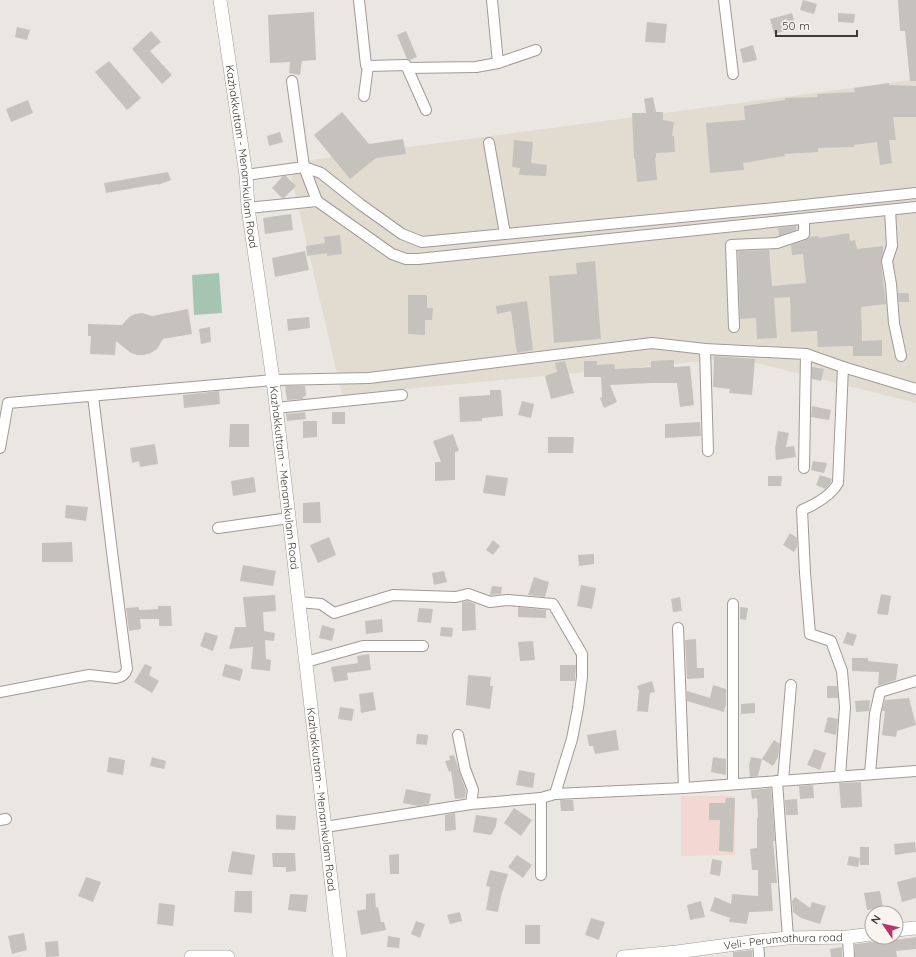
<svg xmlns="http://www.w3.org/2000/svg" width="916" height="957" font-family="Quicksand,sans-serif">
	<rect width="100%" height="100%" fill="#eae7e3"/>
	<path fill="#e2dbd0" d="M916 0V403L736 358 342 395 288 163 912 80Z"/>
	<path fill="#f2d7d3" d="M681 796H735V855L681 856Z"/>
	<path fill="#a6c5b0" d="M219 273 222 313 194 315 192 275Z"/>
	<g fill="#c5c2be">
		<path d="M803 0 817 4 814 14 800 10Z"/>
		<path d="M898 0H916V81H910L905 31H900Z"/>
		<path d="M314 12 316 60 302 61 300 75 289 73 290 62 270 63 268 15Z"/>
		<path d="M792 13 796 28 774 34 770 19Z"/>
		<path d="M838 13 855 14 854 23 838 22Z"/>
		<path d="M647 22 667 24 665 43 645 42Z"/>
		<path d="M17 27 30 30 27 40 15 37Z"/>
		<path d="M151 31 161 42 150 51 172 75 162 84 132 49Z"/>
		<path d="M406 31 417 57 410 60 407 59 397 35Z"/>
		<path d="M753 45 757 60 743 63 740 49Z"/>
		<path d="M109 61 141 98 127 110 95 72Z"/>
		<path d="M889 83V85L916 86V117H893L896 140H889L892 163 880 165 877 142 854 145V147L818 148V152L784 154 785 156 743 163 744 170 710 173 706 123 745 120 744 106 785 100V98L818 97 817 94 855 92 854 88Z"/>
		<path d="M653 97 656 112H663V120L674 122 672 136H674L675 152 656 153V158H655L657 180 637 182 635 159H634L632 113H646L644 99Z"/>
		<path d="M28 100 33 113 11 122 6 109Z"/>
		<path d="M342 112 369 144 403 139 406 154 376 158 350 179 314 135Z"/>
		<path d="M280 132 283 142 269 146 267 136Z"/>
		<path d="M514 140 533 142 531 163 547 165 546 176 519 175 520 168 512 167Z"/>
		<path d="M168 172 171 180 158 185V184L106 193 104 183Z"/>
		<path d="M283 176H286L296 186 284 198H282L272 188Z"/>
		<path d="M291 214 293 230 265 234 263 218Z"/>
		<path d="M796 226V230L779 236 778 228Z"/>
		<path d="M849 233 850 241 855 240 857 249 883 246V252L881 262 886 304 861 307 862 341 882 340V356H853V346L818 347 817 331 791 332 790 297 774 298 777 338 757 339 756 318 740 319 738 251 769 250 772 286 806 283 803 254 792 255 791 245 806 240 810 237 818 236 819 238Z"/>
		<path d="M340 235 342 254 327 256V253L307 256 306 246 325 243 324 237Z"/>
		<path d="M305 251 309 270 275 277 272 258Z"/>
		<path d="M595 261 601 339 554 343 549 276 577 274 576 263Z"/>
		<path d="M898 293H909V302H899Z"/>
		<path d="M408 295H427V308H433L432 320H425V335L408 334Z"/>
		<path d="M527 301 533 350 517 353 511 311 497 314 496 306Z"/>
		<path d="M188 309 192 334 163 339 157 349 151 353 144 355H137L131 353 116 341 115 355 90 354 91 336H88V324L122 325 129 317 135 314 142 313 152 316Z"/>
		<path d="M309 317 310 328 288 331 287 319Z"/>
		<path d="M210 327 211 342 201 344 199 329Z"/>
		<path d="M714 356 755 359 752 395 729 393 730 389 713 387Z"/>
		<path d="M674 360V367L690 366 694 405 680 407 677 383H652L610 385 617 402 604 408 600 398 602 397 601 377H584V361H597V365L614 364 615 369 651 367V361Z"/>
		<path d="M565 361 574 393 551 399 545 376 557 372 555 363Z"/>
		<path d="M812 367 824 369 821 381 812 379Z"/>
		<path d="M285 386H305L306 396 303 397V399L287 400Z"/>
		<path d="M490 390H501L503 416 482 418V421L460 422 459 397 490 395Z"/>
		<path d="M219 391 220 404 184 408 183 395Z"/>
		<path d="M522 401 534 404 531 418 518 415Z"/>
		<path d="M812 406 831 410 829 420 811 417Z"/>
		<path d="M305 412 306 419 287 421 286 414Z"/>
		<rect x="332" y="412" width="13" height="12"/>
		<path d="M303 421H317V437L303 438Z"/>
		<path d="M700 422 701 436 665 438V424Z"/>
		<path d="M230 424H249V447H229Z"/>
		<path d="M778 431 789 433 786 447 794 446 796 457 776 460 775 448Z"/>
		<path d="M453 434 459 451 455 452V480L435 481V462H441L433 441Z"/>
		<path d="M548 437H574L573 453H548Z"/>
		<path d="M155 444 158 464 140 467 139 461 132 463 130 448Z"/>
		<path d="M813 461 827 463 824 473 811 470Z"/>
		<path d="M486 475 508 478 505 496 483 493Z"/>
		<path d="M820 475 832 479 830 484 825 489 816 485Z"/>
		<path d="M768 476H782L781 486H768Z"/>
		<path d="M254 477 256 492 233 496 231 481Z"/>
		<path d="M320 502 321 523H303V503Z"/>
		<path d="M66 505 88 507 86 521 65 518Z"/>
		<path d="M790 533 797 538V547L794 552 783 545Z"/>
		<path d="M329 537 336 555 318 563 310 545Z"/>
		<path d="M493 540 500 546 493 555 486 550Z"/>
		<path d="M72 542 73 562H42V543Z"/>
		<path d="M594 554V564L579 566 578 555Z"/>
		<path d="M243 565 276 571 273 586 240 581Z"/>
		<path d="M444 571 447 582 434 585 432 573Z"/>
		<path d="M534 577 549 582 545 597 528 595Z"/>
		<path d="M581 585 596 588 592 609 577 606Z"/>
		<path d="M492 586 502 587 501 594 490 595Z"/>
		<path d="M881 594 891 596 888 615 877 614Z"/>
		<path d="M275 595 276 611 263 612 264 631 275 633 274 641 265 640 266 659 271 660 270 671 251 669 253 647 229 649 235 627H246L243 597Z"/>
		<path d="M680 597 682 611 673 612 671 599Z"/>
		<path d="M468 601 475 604 476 630 462 631V602Z"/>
		<path d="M158 606H171L172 626H159V619H140L141 629 129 631 126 608 139 607V610L158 609Z"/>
		<path d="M518 607 546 610V618L518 617Z"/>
		<path d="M740 607 748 608 746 620 740 619Z"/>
		<path d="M419 608 433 609 431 623 417 622Z"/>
		<path d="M382 619 383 632 366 634 365 621Z"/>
		<path d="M322 625 335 629 332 641 319 638Z"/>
		<path d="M441 627 453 628 452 637 440 636Z"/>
		<path d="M205 632 218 636 213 651 200 646Z"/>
		<path d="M847 632 857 635 853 646 843 643Z"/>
		<path d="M696 639 697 668H704V678L687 679 685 640Z"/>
		<path d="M533 641 535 660 520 661 518 642Z"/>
		<path d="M369 654 371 670 347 673 348 680 334 682 331 667 358 663 357 656Z"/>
		<path d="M852 658H868V661L898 664 896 680 881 685H878L879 672 852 671Z"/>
		<path d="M145 664 152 667 149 675 159 681 152 693 134 682Z"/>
		<path d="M225 664 243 669 240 681 222 676Z"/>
		<path d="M560 665H576L575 681H560Z"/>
		<path d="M468 675 491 677 490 686H493L490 709 466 705Z"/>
		<path d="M652 681 655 692 650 693 648 712 637 711 639 691 637 686Z"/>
		<path d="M713 685 726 689V704L724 712 687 701V691L710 698Z"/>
		<path d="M827 686H837L838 698H827Z"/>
		<path d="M373 692 376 710 361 713 359 694Z"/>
		<path d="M909 698 916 725 897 731 896 737 882 735 885 711H882L885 700Z"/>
		<path d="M870 700 869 711 856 712 855 701Z"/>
		<path d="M755 703V713L741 714V704Z"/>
		<path d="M340 707 354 709 352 721 338 719Z"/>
		<path d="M828 717 838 719 836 735 824 732Z"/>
		<path d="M616 730 619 750 595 754 593 746H589L587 735Z"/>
		<path d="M417 734 428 735 427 745 416 744Z"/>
		<path d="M774 740 780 744 778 757 773 766 762 759Z"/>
		<path d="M814 749 826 753 820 770 807 765Z"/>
		<path d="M454 755 466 791 465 798 455 799 451 771 449 772 445 761 450 760 449 756Z"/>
		<path d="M109 757 125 760 123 775 107 772Z"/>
		<path d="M152 757 166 761 164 769 150 766Z"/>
		<path d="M713 757 726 759V775L711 772Z"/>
		<path d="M751 757 762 759 758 776 750 777 749 766Z"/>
		<path d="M519 770 535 773 533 788 516 785Z"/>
		<path d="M861 782 862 807 841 808 839 783Z"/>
		<path d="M813 785 814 798 800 799 799 786Z"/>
		<path d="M771 788 775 841H773L777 883H771L773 911 749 912 747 924 729 922 730 918 710 911 715 897 731 904 732 894 758 896V870H752L750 849 757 848V818H758L757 798 752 799 751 790Z"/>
		<path d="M406 789 431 794 429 804 418 806 403 803Z"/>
		<path d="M726 798H735L733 852 719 851 720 820H709V803H725Z"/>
		<path d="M797 799 798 815H786L785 800Z"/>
		<path d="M560 800H573L574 811H561Z"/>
		<path d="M514 808 532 820 521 836 504 823Z"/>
		<path d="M455 813 456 830 445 831V815Z"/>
		<path d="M276 815 296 816 295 830 276 829Z"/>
		<path d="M476 815 497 818 496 826 491 835 473 832Z"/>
		<path d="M915 842 916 852 895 855 894 844Z"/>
		<rect x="860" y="847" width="9" height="18"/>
		<path d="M232 851 255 855 252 875 228 872Z"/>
		<path d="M272 853H295L296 871 286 872V867H273Z"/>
		<path d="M399 854V874H390L389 855Z"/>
		<path d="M517 855 532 865 523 878 508 867Z"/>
		<path d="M849 856 860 858 858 867 847 865Z"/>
		<path d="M712 859 722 861 720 876 710 874Z"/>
		<path d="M490 870 508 874 501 896 498 912 486 910 490 887 486 886Z"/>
		<path d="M86 877 101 882 93 902 78 896Z"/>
		<path d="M916 877V898L902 902 897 882Z"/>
		<path d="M235 891H252V913L234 912Z"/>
		<path d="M880 891 883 908 867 910 864 893Z"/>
		<path d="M375 893 376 908 378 907 381 922H384L386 930 361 935 357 911 366 909V894Z"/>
		<path d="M290 894 308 895 306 912 288 910Z"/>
		<path d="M795 897 810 908 812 902 826 906 820 924 801 918 793 912 792 901Z"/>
		<path d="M701 901 705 917 690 920 687 905Z"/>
		<path d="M159 903 175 905 173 926 157 924Z"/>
		<path d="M460 912 462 921 450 924 447 915Z"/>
		<path d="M591 918 605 922 599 940 585 935Z"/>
		<path d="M416 921 425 924 420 938 411 934Z"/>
		<rect x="525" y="925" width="15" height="19"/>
		<path d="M24 933 27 950 12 954 8 936Z"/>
		<path d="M388 936 400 938 399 948 387 947Z"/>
		<path d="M916 937V949L896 951 897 957H855V944L873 942 878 939 880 942Z"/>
		<path d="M58 941 59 956 46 957 45 942Z"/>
		<path d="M842 947V957H831L830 949Z"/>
		<path d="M752 950V957H733V952Z"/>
	</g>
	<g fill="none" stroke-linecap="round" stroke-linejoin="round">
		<defs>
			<g id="minor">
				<path d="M359 0 366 65 368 66 406 65 426 110"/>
				<path d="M724 0 733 74"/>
				<path d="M498 63 536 50"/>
				<path d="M408 68 476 67 498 63 492 0"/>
				<path d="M292 81 304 167 317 201"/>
				<path d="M364 96 368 66"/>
				<path d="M489 143 505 234"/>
				<path d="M246 175 304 167 321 173 360 204 402 234 422 242 785 207 916 193"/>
				<path d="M248 208 317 201 392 254 406 259H418L916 207"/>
				<path d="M890 210 892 246 887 261 891 284 894 323 901 356"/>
				<path d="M734 327 731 245 777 243 804 234V219"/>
				<path d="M705 349 708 451"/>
				<path d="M276 408 402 395"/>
				<path d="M0 448 8 403 273 380 369 378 652 343 705 349 806 354 843 367 916 389"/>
				<path d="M804 468 806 354"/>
				<path d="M218 528 289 518"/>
				<path d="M299 602 321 604 334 613 393 595 456 597 468 594 490 602 507 600 553 604 582 654V677L578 708 572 739 555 794"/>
				<path d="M733 604V784"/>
				<path d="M678 628 684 788"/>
				<path d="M306 662 363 646H423"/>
				<path d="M0 692 89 675 116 678C122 677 125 675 127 669L112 552 93 396"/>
				<path d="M458 735 465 769 473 790 471 804"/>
				<path d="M870 774 875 714 880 692 916 681"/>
				<path d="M840 776 845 707 842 671 831 641 810 634 805 573 802 510C816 504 831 496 838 483L843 367"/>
				<path d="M783 780 791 685"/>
				<path d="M777 781 788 938"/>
				<path d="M0 820 6 819"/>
				<path d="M325 827 471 804 541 798 555 794 684 788 916 771"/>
				<path d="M541 875V798"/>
				<path d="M848 937 849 957"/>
				<path d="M758 941 759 957"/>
			</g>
			<g id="secondary">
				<path id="s1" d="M220 0 246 175 248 208 273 380 340 957"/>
				<path d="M896 930 916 928"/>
				<path d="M191 957H228"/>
				<path id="s2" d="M623 957 677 952 758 941 788 938 848 937 872 934"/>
			</g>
		</defs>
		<use href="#minor" stroke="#9e9b97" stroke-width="12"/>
		<use href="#secondary" stroke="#9e9b97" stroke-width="14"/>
		<use href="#minor" stroke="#fff" stroke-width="10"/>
		<use href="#secondary" stroke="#fff" stroke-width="13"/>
	</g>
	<g text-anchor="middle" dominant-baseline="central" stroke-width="3" stroke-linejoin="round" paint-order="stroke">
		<g font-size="11" fill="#3b3a38" stroke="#f8f5f0">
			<text stroke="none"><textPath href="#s1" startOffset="158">Kazhakkuttam - Menamkulam Road</textPath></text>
			<text stroke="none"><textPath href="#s1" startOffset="482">Kazhakkuttam - Menamkulam Road</textPath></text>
			<text stroke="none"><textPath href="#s1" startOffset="806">Kazhakkuttam - Menamkulam Road</textPath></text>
			<text stroke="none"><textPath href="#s2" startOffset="161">Veli- Perumathura road</textPath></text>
		</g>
	</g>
	<g transform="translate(884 925) rotate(304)"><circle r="19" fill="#f8f5f0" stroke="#acaaa6"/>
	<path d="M0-3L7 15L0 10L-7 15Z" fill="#bc3167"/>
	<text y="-6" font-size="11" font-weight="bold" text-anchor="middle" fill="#3b3a38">N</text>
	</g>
	<path d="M776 30v6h81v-6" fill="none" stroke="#3b3a38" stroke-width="2"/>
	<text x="782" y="30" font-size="12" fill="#3b3a38" stroke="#f8f5f0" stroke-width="3" paint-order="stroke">50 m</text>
</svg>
